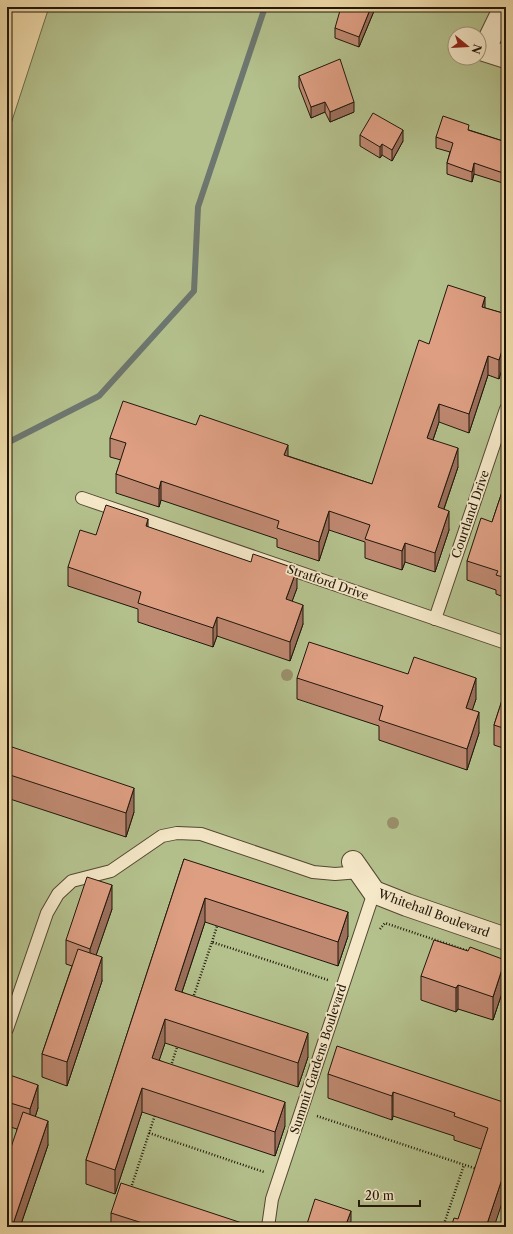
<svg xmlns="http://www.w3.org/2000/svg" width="513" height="1234" font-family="'Libre Caslon Text',serif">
	<rect width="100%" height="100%" fill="#f0dbaa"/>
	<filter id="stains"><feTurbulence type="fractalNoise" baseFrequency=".005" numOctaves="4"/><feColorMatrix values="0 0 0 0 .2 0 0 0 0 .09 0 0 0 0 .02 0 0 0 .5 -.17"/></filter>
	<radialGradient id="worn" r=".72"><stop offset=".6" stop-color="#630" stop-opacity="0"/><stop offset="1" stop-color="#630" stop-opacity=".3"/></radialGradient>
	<path fill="#b4c18d" stroke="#6a6c4c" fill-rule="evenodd" d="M49 7H506V1227H7V136ZM455 34H479V58H455Z"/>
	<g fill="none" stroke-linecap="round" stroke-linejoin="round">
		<path stroke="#6d7770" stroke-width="6" d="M7 443 99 396 194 291 198 207 265 7"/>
		<defs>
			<g id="service">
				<path d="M82 498 506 643"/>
				<path d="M435 619 506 409"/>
				<path d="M7 1029 47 913 58 894 72 881 111 871 162 836 177 833 201 834 313 872 335 874 360 872"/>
				<path d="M268 1227 272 1199 374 892"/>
			</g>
			<g id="minor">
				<path d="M505 7 484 50 506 57"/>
				<path d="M353 862 374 892 407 905 506 939"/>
			</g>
		</defs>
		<use href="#service" stroke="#544732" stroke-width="14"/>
		<use href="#minor" stroke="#544732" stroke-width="24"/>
		<g stroke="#20160a" stroke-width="2.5" stroke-dasharray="1 2" stroke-linecap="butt">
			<path d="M380 929 385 923 471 952"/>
			<path d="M212 942 218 923"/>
			<path d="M193 998 212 942 328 980"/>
			<path d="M171 1066 178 1044"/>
			<path d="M317 1116 477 1169"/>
			<path d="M149 1133 264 1172"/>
			<path d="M131 1188 155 1115"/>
			<path d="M443 1227 464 1165"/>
		</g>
		<use href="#service" stroke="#f5e8c8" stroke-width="12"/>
		<use href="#minor" stroke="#f5e8c8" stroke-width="22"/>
	</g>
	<g fill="#9a906b">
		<circle cx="287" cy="675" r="6"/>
		<circle cx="393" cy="823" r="6"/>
	</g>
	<g fill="#be8870" stroke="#20160a">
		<path d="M374 7V11L359 47 335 38V28Z"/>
		<path d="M299 76 354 112 330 122 325 112 311 118 299 87Z"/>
		<path d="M469 130 506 142V184L474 174 472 182 447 174V163L450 152 436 148V137Z"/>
		<path d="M360 135 403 141 392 161 382 155 380 158 360 146Z"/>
		<path d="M485 308 506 314 499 379 488 375 469 433 439 422 433 440 458 467 444 509 449 530 435 572 405 562 402 570 365 558V542L329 530 319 561 277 547V539L161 500 159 507 116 493V474L121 460 110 457V438L288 456 372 484 429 344Z"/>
		<path d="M506 480V598L496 594V590L467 580V561L492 522Z"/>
		<path d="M148 527 297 588 292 601 303 624 290 661 217 636 213 647 138 622V609L68 586V567L96 535Z"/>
		<path d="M297 678 476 699 472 710 479 733 467 770 379 740V726L297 699Z"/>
		<path d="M506 688V749L494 745V725Z"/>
		<path d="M7 762 134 812 126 837 7 798Z"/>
		<path d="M184 859 348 936 338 966 205 922 182 992 308 1057 298 1087 165 1043 159 1060 285 1126 275 1156 142 1112 115 1194 86 1184V1160Z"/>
		<path d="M112 909 96 955 102 981 67 1086 42 1077V1054L72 966 66 964V940Z"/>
		<path d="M421 976 505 984 493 1020 458 1009 456 1012 421 1000Z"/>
		<path d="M7 1074 38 1108 35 1117 48 1145 20 1227H7L17 1129 7 1126Z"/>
		<path d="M328 1074 506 1103 481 1149 454 1140V1136L393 1116 392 1120 328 1098Z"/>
		<path d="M111 1213 254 1227H111Z"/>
	</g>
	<g fill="#9b6f5b" stroke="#20160a">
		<path d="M371 7H374V11L359 47V37Z"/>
		<path d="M325 102V112L311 118V107Z"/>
		<path d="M354 102V112L330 122V112Z"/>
		<path d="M403 130V141L392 161V150Z"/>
		<path d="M382 144V155L380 158V147Z"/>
		<path d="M474 163V174L472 182V172Z"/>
		<path d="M485 297V316L482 307Z"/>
		<path d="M506 338V357L499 379V360Z"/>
		<path d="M488 356V375L469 433V414Z"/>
		<path d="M439 404V422L427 457V438Z"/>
		<path d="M288 445V463L284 455Z"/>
		<path d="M458 448V467L438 526V507Z"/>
		<path d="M161 481V500L159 507V489Z"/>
		<path d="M329 511V530L319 561V542Z"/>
		<path d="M449 511V530L435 572V553Z"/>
		<path d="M148 519V538L146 526Z"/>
		<path d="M405 543V562L402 570V551Z"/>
		<path d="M297 569V588L286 618V599Z"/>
		<path d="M303 605V624L290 661V642Z"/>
		<path d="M217 617V636L213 647V628Z"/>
		<path d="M476 678V699L466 729V708Z"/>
		<path d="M479 712V733L467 770V749Z"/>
		<path d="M134 788V812L126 837V813Z"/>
		<path d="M112 885V909L90 973V949Z"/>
		<path d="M205 898V922L175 1013V990Z"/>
		<path d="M348 912V936L338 966V942Z"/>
		<path d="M102 957V981L67 1086V1062Z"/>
		<path d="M505 960V984L493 1020V997Z"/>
		<path d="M458 985V1009L456 1012V988Z"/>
		<path d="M165 1019V1043L152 1082V1058Z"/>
		<path d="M308 1033V1057L298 1087V1063Z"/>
		<path d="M38 1085V1108L30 1133V1109Z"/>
		<path d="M142 1088V1112L115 1194V1170Z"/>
		<path d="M393 1092V1116L392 1120V1096Z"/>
		<path d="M285 1102V1126L275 1156V1132Z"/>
		<path d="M48 1121V1145L20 1227H12Z"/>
		<path d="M506 1167V1191L494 1227H486Z"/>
		<path d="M351 1211V1221L349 1227H345Z"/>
	</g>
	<g fill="#dd9e82" stroke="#20160a">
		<path d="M341 7H371L359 37 335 28Z"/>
		<path d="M340 59 354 102 330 112 325 102 311 107 299 76Z"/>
		<path d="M373 113 403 130 392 150 382 144 380 147 360 135Z"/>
		<path d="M443 116 469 125 468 130 506 142V174L474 163 472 172 447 163 453 143 436 137Z"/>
		<path d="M448 285 485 297 482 307 506 314V338L499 360 488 356 469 414 439 404 427 438 458 448 438 507 449 511 435 553 405 543 402 551 365 539 370 525 329 511 319 542 277 528 279 521 161 481 159 489 116 474 126 443 110 438 123 401 196 425 200 415 288 445 284 455 372 484 419 340 429 344Z"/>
		<path d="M506 480V578L496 575 498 571 467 561 481 518 492 522Z"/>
		<path d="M106 505 148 519 146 526 251 562 253 554 297 569 286 599 303 605 290 642 217 617 213 628 138 603 141 592 68 567 80 530 96 535Z"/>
		<path d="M309 642 408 674 414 657 476 678 466 708 479 712 467 749 379 720 383 706 297 678Z"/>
		<path d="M506 688V729L494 725Z"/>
		<path d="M12 747 134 788 126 813 7 774V762Z"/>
		<path d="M184 859 348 912 338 942 205 898 175 990 308 1033 298 1063 165 1019 152 1058 285 1102 275 1132 142 1088 115 1170 86 1160Z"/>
		<path d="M87 877 112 885 90 949 66 940Z"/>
		<path d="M434 940 468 951 470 947 505 960 493 997 458 985 456 988 421 976Z"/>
		<path d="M78 949 102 957 67 1062 42 1054Z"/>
		<path d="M337 1046 506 1103V1167L486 1227H451L454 1218 458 1219 488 1128 454 1116 455 1113 393 1092 392 1096 328 1074Z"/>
		<path d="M7 1074 38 1085 30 1109 7 1102Z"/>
		<path d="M23 1112 48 1121 12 1227H7V1159Z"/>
		<path d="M121 1183 254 1227H155L111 1213Z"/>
		<path d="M315 1199 351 1211 345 1227H306Z"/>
	</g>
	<g text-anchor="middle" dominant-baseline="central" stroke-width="3.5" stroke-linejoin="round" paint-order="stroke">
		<g font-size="12" fill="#20160a" stroke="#f5e8c8">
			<text transform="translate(470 514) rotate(-71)">Courtland Drive</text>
			<text transform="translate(328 582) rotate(19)">Stratford Drive</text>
			<text transform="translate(434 913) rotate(20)">Whitehall Boulevard</text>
			<text transform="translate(318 1059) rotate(-72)">Summit Gardens Boulevard</text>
		</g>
	</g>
	<rect width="513" height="1234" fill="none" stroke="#f0dbaa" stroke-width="24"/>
	<rect x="8" y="8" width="497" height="1218" fill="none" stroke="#20160a" stroke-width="2"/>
	<rect x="12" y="12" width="489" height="1210" fill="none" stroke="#20160a"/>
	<g transform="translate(467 46) rotate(108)"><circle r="19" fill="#f5e8c8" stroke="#a0947c"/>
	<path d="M0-3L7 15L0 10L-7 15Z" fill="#8f2418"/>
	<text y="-6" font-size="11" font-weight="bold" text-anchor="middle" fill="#20160a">N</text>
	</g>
	<path d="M359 1200v6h61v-6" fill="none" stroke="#20160a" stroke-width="2"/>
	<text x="365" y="1200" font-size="12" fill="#20160a" stroke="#f5e8c8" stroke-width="3" paint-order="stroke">20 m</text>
	<rect width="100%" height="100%" filter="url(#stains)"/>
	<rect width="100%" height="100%" fill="url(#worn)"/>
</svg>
